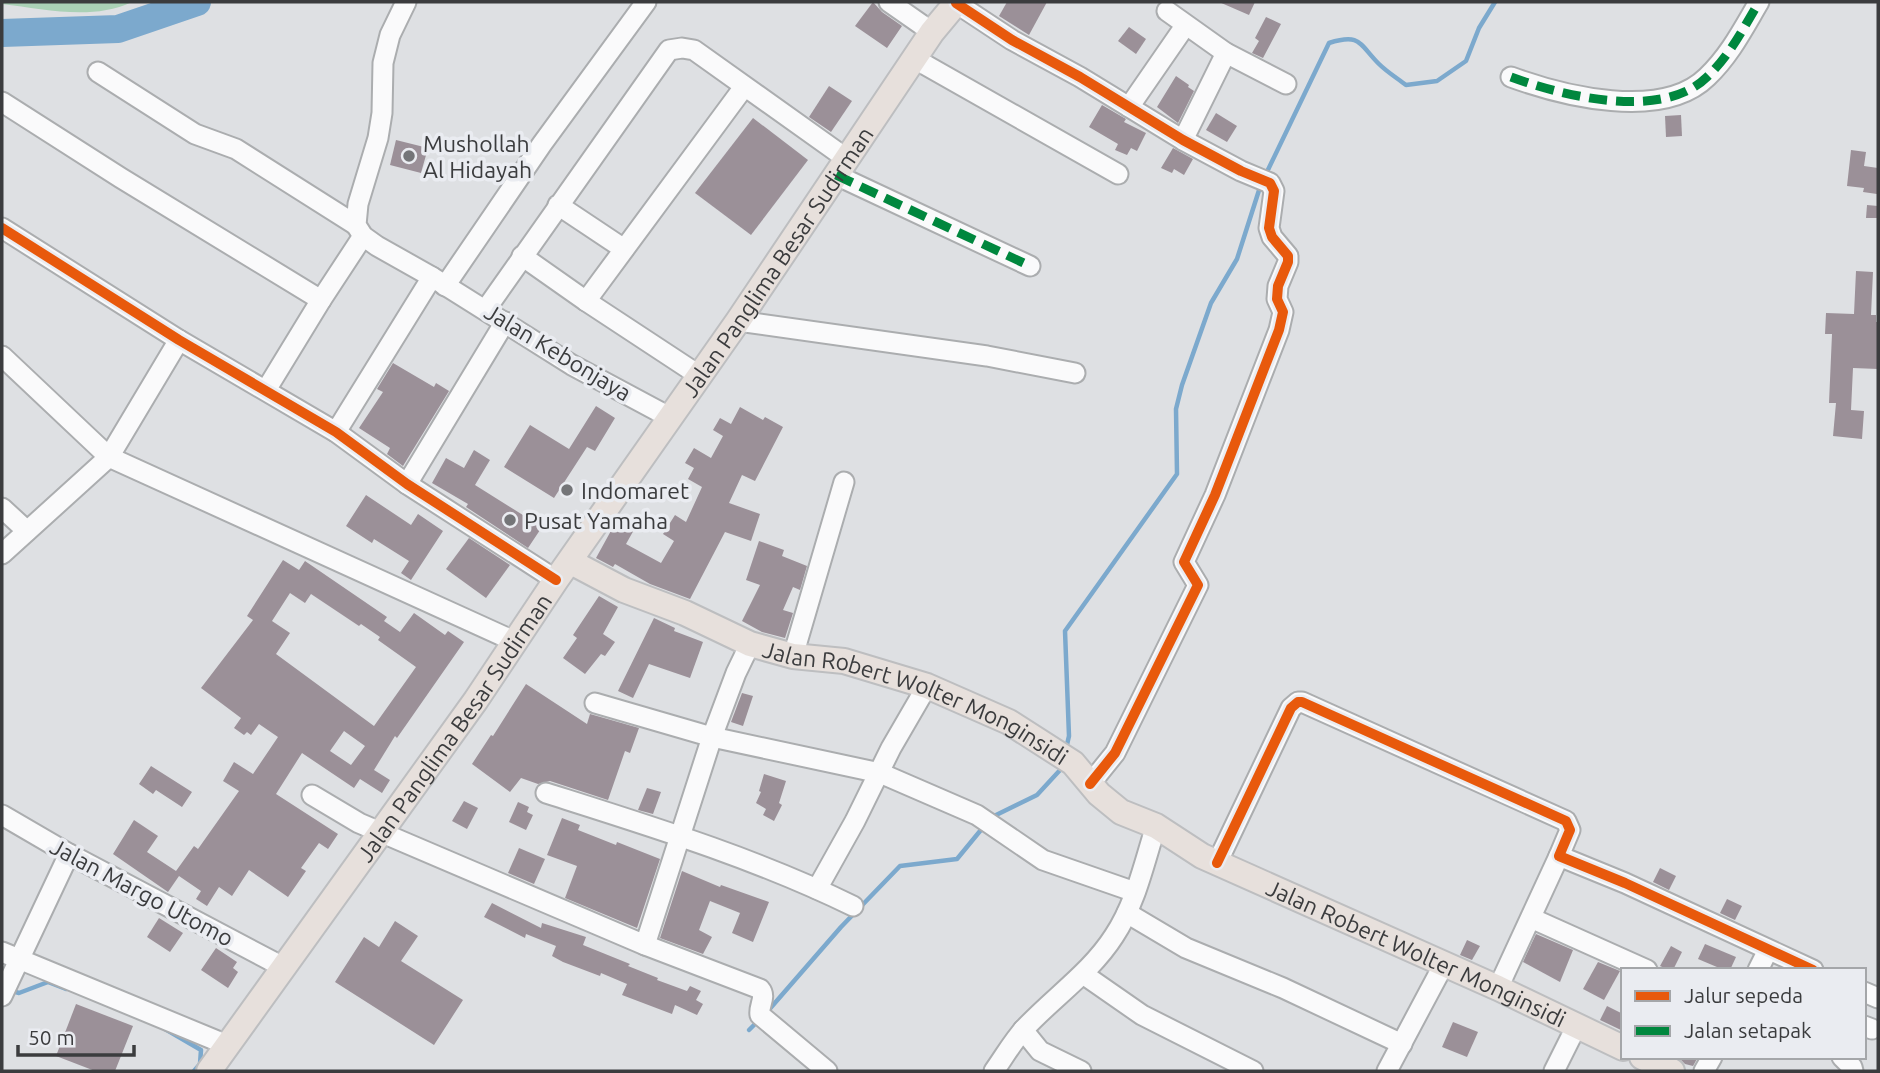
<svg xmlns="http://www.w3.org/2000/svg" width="1880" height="1073" font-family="Ubuntu,sans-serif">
	<rect width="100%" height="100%" fill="#dee0e3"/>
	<path fill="#aad1b6" d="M2 2H132C91 21 45 9 2 4Z"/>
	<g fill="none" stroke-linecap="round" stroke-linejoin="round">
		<g stroke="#7ca9cd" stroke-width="4.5">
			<path d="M1265 176 1329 43C1361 33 1359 44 1379 64 1387 72 1397 78 1406 85L1437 81 1466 61 1479 28 1495 2"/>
			<path d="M1066 749 1069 736 1065 631 1177 474 1176 409 1182 385 1211 303 1237 259 1261 184"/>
			<path d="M990 818 1037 795 1061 769 1062 764"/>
			<path d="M9 990 19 993 48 982 66 989"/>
			<path d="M767 1012 841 927 900 866 957 859 985 825"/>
			<path d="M165 1029 201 1050 200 1064 194 1071"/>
			<path d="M749 1030 758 1021"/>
		</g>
		<path stroke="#7ca9cd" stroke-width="28" d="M2 33 118 29 197 2"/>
	</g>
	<g fill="#9b9098" fill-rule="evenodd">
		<path d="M873 2 882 12 902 26 887 48 855 26Z"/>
		<path d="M1007 2H1047L1029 35 999 16Z"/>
		<path d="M1219 2H1255L1249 15Z"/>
		<path d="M1266 17 1281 24 1263 58 1252 53 1259 41 1255 38Z"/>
		<path d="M1129 27 1146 39 1136 54 1118 41Z"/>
		<path d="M1176 76 1189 85 1188 87 1194 91 1178 123 1157 107Z"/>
		<path d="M829 86 852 101 831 132 809 117Z"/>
		<path d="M1102 105 1126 119 1124 122 1146 133 1137 151 1131 148 1127 155 1115 150 1118 144 1089 127Z"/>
		<path d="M1216 113 1237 126 1227 142 1206 130Z"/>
		<path d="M1681 115 1682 136 1666 137 1665 116Z"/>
		<path d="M753 118 808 160 751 235 695 193Z"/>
		<path d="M396 140 428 148 421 173 390 165Z"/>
		<path d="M1173 148 1193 159 1184 175 1174 169 1172 173 1161 168Z"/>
		<path d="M1851 150 1866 152 1864 166 1878 168 1877 194 1863 192 1864 188 1847 186Z"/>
		<path d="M1867 205 1878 206V218H1866Z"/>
		<path d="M1856 271 1873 272 1871 315H1876V322H1878V369L1853 368 1851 410 1864 411 1862 439 1833 436 1836 403H1829L1832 334H1825L1826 313 1854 314Z"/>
		<path d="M393 363 434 387 436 383 449 391 403 466 387 454 390 448 359 428 383 392 377 389Z"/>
		<path d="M596 406 615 418 595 451 587 447 554 498 504 467 530 425 569 449Z"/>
		<path d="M740 407 763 420 765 417 783 427 755 481 742 475 729 503 760 514 751 541 725 532 690 599 650 584 615 564 613 567 596 558 618 518 635 528 626 544 661 563 674 541 663 534 675 515 686 522 702 487 688 479 694 468 685 463 694 448 711 458 723 436 713 430 720 418 731 424Z"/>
		<path d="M474 450 490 460 475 485 542 527 528 548 466 507 468 504 432 483 446 458 464 468Z"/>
		<path d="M366 495 411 525 418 514 443 531 411 580 401 573 409 561 374 539 372 543 346 526Z"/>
		<path d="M469 538 510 565 486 598 446 569Z"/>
		<path d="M759 541 784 550 782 556 807 566 800 590 793 587 783 610 793 613 785 638 762 632 742 621 760 585 746 580Z"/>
		<path d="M283 560 299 570 305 561 387 617 384 621 400 632 414 613 445 635 448 631 464 642 397 738 395 736 374 770 390 780 382 793 360 779 354 788 302 753 276 794 338 834 328 849 319 843 301 868 306 871 288 897 249 870 232 896 219 887 207 906 196 899 201 891 179 876 168 892 113 854 134 820 158 836 147 852 176 871 194 846 198 849 239 791 223 781 234 762 253 774 278 737 259 724 251 735 247 732 244 735 234 728 241 718 201 688 253 620 247 616ZM290 593 305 603 311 594 359 626 361 624 380 637 378 640 416 667 374 726 276 654 290 633 272 621ZM344 731 365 746 351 765 330 751Z"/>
		<path d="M599 596 618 607 603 634 615 642 605 656 601 654 585 674 563 658 577 638 573 635Z"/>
		<path d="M654 618 675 628 674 631 703 642 690 678 649 664 633 698 618 691Z"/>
		<path d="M526 684 587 724 590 714 639 728 630 753 625 751 608 800 550 781 538 784 521 778 510 792 472 764 491 735 493 736Z"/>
		<path d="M742 693 753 696 743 726 731 722Z"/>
		<path d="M151 766 192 792 182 807 156 790 153 794 139 784Z"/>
		<path d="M764 774 786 781 779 803 782 805 774 821 763 815 766 809 756 803 761 792 759 791Z"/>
		<path d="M647 788 661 792 653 814 638 810Z"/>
		<path d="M464 801 478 808 467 829 452 821Z"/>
		<path d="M518 802 529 807 527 812 533 815 526 830 509 822Z"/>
		<path d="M562 818 580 825 578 830 616 845 617 842 660 859 637 928 565 898 577 866 547 855Z"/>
		<path d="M519 848 545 859 534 884 508 873Z"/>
		<path d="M1660 868 1676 876 1669 890 1653 882Z"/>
		<path d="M682 871 720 887 721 885 769 902 753 942 732 933 740 913 710 901 699 930 712 937 703 954 660 938Z"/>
		<path d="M1727 899 1742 906 1735 920 1720 913Z"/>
		<path d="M492 903 541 928 542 923 586 937 583 945 630 964 628 966 658 978 657 980 687 991 690 986 701 991 696 1000 703 1004 697 1015 675 1005 672 1014 622 995 627 984 601 973 600 976 563 962 552 956 556 946 526 934 525 938 484 917Z"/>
		<path d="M159 918 183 933 170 952 147 937Z"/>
		<path d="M395 921 418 936 401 961 463 1000 434 1045 335 982 364 937 379 947Z"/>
		<path d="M1536 934 1573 950 1560 982 1523 962Z"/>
		<path d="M1467 940 1480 946 1472 960 1460 955Z"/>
		<path d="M1705 944 1736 957 1730 970H1724L1698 959Z"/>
		<path d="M1671 946 1682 952 1673 970H1669L1660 966Z"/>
		<path d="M216 948 237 962 233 968 238 972 228 988 201 970Z"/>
		<path d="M1598 962 1620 971 1604 1000 1583 989Z"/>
		<path d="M76 1004 133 1026 115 1071H95L56 1056Z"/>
		<path d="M1607 1006 1623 1014V1031L1600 1020Z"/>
		<path d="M1453 1022 1478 1032 1467 1057 1442 1047Z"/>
		<path d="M1678 1057H1698L1693 1066 1685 1064Z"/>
	</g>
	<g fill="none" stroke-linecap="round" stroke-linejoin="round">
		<defs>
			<g id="minor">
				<path d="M406 2 390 35 383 63 382 113 378 138 358 204 356 225 363 236 377 246 432 277 572 365 671 418"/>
				<path d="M889 2 932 32"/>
				<path d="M956 3 1012 40 1080 77 1183 140 1241 171 1270 183 1274 191 1269 228 1272 237 1288 256V262L1278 286 1277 299 1283 312 1279 330 1215 495 1184 562 1198 585 1115 753 1090 784"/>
				<path d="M1167 11 1226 53 1286 84"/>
				<path d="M915 59 1118 174"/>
				<path d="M98 72 195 134 236 149 356 225"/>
				<path d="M1511 77C1563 96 1662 121 1707 77 1730 55 1743 29 1759 2"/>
				<path d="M2 102 121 178 321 300"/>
				<path d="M1129 107 1185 26"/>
				<path d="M1183 140 1226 53"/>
				<path d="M836 175 1030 266"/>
				<path d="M558 205 624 249"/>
				<path d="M2 228 179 340 336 432 407 484 556 580"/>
				<path d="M522 256 586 301 700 376"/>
				<path d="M445 286 542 144 646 2"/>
				<path d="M586 301 744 87"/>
				<path d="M486 309 669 50 682 48 694 50 847 159"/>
				<path d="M738 321 987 356 1075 373"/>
				<path d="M2 356 109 457 179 340"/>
				<path d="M266 390 321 300 363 236"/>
				<path d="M336 432 432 277"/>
				<path d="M407 484 505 322"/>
				<path d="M2 508 27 531"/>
				<path d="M2 554 109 457 516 642"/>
				<path d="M793 656 844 482"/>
				<path d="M595 703 712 737 880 773 977 815 1043 860 1135 892"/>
				<path d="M546 793C650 826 755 858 853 906"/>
				<path d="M312 795 359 823 645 945 760 989C767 997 758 1006 760 1015L827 1071"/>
				<path d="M2 815 69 854 283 967"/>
				<path d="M1217 863 1291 708 1298 702H1302L1566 821 1570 830 1559 856 1625 883 1813 970"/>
				<path d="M817 889 855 821 891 748 927 686"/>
				<path d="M1127 913 1186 948 1283 988 1402 1044"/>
				<path d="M1531 918 1647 970"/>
				<path d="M645 945 712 737 736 673 750 644"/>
				<path d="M2 952 227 1045"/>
				<path d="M1758 970 1768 950"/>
				<path d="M1083 974 1142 1015 1253 1071"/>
				<path d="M1498 988 1559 856"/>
				<path d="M1864 992 1878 998"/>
				<path d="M2 996 69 854"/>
				<path d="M1864 1026 1872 1029"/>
				<path d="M1023 1030 1040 1051 1081 1071"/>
				<path d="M1842 1057 1852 1067 1853 1071"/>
				<path d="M994 1071C1004 1057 1013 1041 1025 1028 1054 997 1091 972 1114 936 1136 903 1144 863 1156 826"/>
				<path d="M1387 1071 1444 964"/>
				<path d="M1554 1071 1576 1027"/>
				<path d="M1704 1071 1712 1057"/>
			</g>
			<g id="major">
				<path id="s1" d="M571 562 624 590 685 613 750 644 793 656 844 661 927 686 1009 722 1073 763 1099 794 1121 812 1156 826 1202 856 1498 988 1623 1048"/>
				<path d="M1642 1057 1672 1071"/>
				<path id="s2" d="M209 1071 476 700 556 580 738 321 932 32 957 2"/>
			</g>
		</defs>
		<use href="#minor" stroke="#abadaf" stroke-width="23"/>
		<use href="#major" stroke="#bdbec0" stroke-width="28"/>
		<use href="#minor" stroke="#fafafb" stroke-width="19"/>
		<use href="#major" stroke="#e7e0dc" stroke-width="24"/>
		<g stroke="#00873e" stroke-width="9" stroke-dasharray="18 9" stroke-linecap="butt">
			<path d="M1511 77C1563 96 1662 121 1707 77 1730 55 1743 29 1759 2"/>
			<path d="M836 175 1030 266"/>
		</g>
		<defs>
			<g id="cycleway">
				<path d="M956 3 1012 40 1080 77 1183 140 1241 171 1270 183 1274 191 1269 228 1272 237 1288 256V262L1278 286 1277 299 1283 312 1279 330 1215 495 1184 562 1198 585 1115 753 1090 784"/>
				<path d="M2 228 179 340 336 432 407 484 556 580"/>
				<path d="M1217 863 1291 708 1298 702H1302L1566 821 1570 830 1559 856 1625 883 1813 970"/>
			</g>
		</defs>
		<use href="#cycleway" stroke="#eaecf1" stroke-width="15"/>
		<use href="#cycleway" stroke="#e8590c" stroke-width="10"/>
	</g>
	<g fill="#747578" stroke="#eaecf1" stroke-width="2.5">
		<circle cx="409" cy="156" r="7"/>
		<circle cx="567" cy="490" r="7"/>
		<circle cx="510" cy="520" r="7"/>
	</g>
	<g text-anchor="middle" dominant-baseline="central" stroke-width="7" stroke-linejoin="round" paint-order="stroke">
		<g font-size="23" fill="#3b3c3e" stroke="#eaecf1" text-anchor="start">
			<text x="423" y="143">Mushollah<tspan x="423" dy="26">Al Hidayah</tspan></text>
			<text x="581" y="490">Indomaret</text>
			<text x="524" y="520">Pusat Yamaha</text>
		</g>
		<g font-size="23" fill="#3b3c3e" stroke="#eaecf1">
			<text stroke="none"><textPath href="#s2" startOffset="989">Jalan Panglima Besar Sudirman</textPath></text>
			<text transform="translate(558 352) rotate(31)">Jalan Kebonjaya</text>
			<text stroke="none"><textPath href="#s1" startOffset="374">Jalan Robert Wolter Monginsidi</textPath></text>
			<text stroke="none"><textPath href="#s2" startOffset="422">Jalan Panglima Besar Sudirman</textPath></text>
			<text transform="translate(142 892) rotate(28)">Jalan Margo Utomo</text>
			<text stroke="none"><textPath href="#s1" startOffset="942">Jalan Robert Wolter Monginsidi</textPath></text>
		</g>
	</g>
	<rect width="1880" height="1073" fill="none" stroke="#3b3c3e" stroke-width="7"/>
	<rect x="1621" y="968" width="245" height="91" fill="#eaecf1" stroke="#a4a6a9" stroke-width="2"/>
	<rect x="1635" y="991" width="35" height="10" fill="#e8590c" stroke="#a4a6a9" stroke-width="2"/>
	<text x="1684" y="1003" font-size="21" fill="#3b3c3e">Jalur sepeda</text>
	<rect x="1635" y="1026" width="35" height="10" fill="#00873e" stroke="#a4a6a9" stroke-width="2"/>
	<text x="1684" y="1038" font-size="21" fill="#3b3c3e">Jalan setapak</text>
	<path d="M18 1045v10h116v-10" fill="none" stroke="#3b3c3e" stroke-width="3.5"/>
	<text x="28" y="1045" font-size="21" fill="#3b3c3e" stroke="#eaecf1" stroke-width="5" paint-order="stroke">50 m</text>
</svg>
